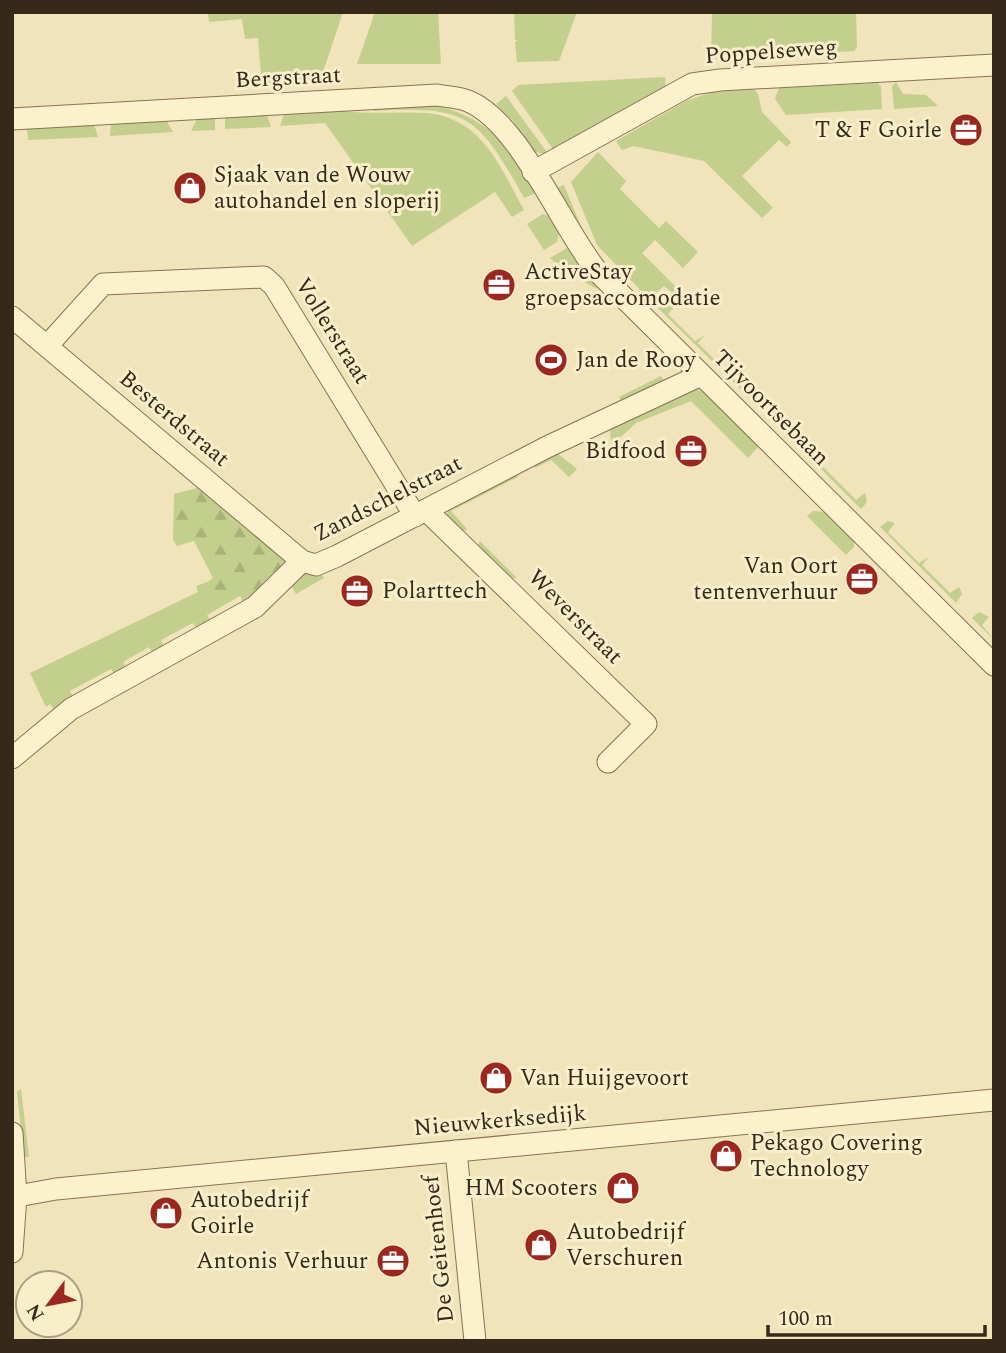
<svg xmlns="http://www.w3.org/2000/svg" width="1006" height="1353" font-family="Spectral,serif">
	<defs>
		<pattern id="forest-firs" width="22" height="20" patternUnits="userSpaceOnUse" patternTransform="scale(1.75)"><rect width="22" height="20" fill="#c3cf8d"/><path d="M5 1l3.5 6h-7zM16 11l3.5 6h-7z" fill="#a8b279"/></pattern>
	</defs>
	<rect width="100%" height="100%" fill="#f1e4ba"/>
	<g fill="#c3cf8d">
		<path d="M208 12H343L319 84 262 87 258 38 245 39 242 19 209 22Z"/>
		<path d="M375 12H438L441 64H357Z"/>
		<path d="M514 12H577L559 61 517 62 515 42 518 40H515Z"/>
		<path d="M712 12H856L857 47 854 51 711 59Z"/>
		<path d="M665 77 666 87 555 152 512 91 518 85Z"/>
		<path d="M896 82 903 94 926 95 938 106 894 109 892 86Z"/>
		<path d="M878 83 881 87 882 109 786 115 775 99 779 88Z"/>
		<path d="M754 89 758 94 762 112 791 142 787 147 779 140 742 176 773 208 762 218 704 161 633 146 622 150 616 141 686 101 712 92Z"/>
		<path d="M506 96 549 155 531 151 514 122 496 104Z"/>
		<path d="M432 105C490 117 508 146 536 193L524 198C479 117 469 105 374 111L373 108Z"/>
		<path d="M346 111C374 115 399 111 427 113 482 118 501 168 524 210L512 217 495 192 412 246 325 123 280 126 284 114Z"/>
		<path d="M267 115 271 127 225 129V117Z"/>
		<path d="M215 118V130L191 131 197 119Z"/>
		<path d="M166 120 173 132 110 136 111 123Z"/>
		<path d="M94 124 98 137 28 140 27 128Z"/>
		<path d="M598 152 626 181 620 189 659 228 666 221 698 252 683 268 655 240 642 253 685 296 682 300 664 286 649 299 597 245 571 182Z"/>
		<path d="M564 185 588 243 619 278 616 281 605 270 554 189Z"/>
		<path d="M543 214 549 216 559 233 557 242 544 250 527 224Z"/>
		<path d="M567 248 597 284V289L564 271 550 258Z"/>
		<path d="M665 300 675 306 668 314 695 341 705 335 698 343 725 370 735 365 728 373 759 404 768 398 769 406 764 412 656 306Z"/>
		<path d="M661 376 667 386 621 401 619 397Z"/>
		<path d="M696 389 704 391 757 440V448L748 458 691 401 636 423 611 446 610 427 687 390Z"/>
		<path d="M788 424 797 427 791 435 818 463 828 457 821 465 856 500 865 493 867 502 861 509 782 430Z"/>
		<path d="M557 453 577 469 569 477 551 460 535 468 532 462Z"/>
		<path d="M515 471 518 477 451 511 467 529 463 532 446 517 450 505Z"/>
		<path d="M813 511 829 512 854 536V547L846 555 807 516Z"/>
		<path d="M888 521 895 523 888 532 919 563 929 557 922 565 950 593 959 587 962 594 956 603 880 527Z"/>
		<path d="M480 541 517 578H508L477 548Z"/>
		<path d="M302 574H322L324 578 296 594 289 582Z"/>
		<path d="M207 582V598L214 611 207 615 212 623 198 631 193 623 161 640 166 650 155 656 149 647 123 662 128 671 117 678 111 669 70 691 74 698 56 712 50 704 46 707 30 673 198 592 196 586Z"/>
		<path d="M979 612 989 617 982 625 994 640 972 618Z"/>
		<path d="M21 1089 29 1157H24L17 1092Z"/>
	</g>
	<path fill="url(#forest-firs)" d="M201 487 285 554 281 558 285 562 283 568 246 606 240 596 214 611 207 598V582L213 578 194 541 177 546 173 540 174 494Z"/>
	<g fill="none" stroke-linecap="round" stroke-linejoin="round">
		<defs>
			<g id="minor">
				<path d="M12 119 437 95C447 97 459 97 468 101 520 122 561 227 597 271L994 665"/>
				<path d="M533 172 692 84 720 80 994 65"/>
				<path d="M12 317 302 561"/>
				<path d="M47 346 103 284 264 277 274 286 415 516"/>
				<path d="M426 510 646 724 608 762"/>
				<path d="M12 758 71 709 255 607 302 561 316 565 337 556 547 447 701 375"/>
				<path d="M12 1133 16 1196 12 1252"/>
				<path d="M456 1151 475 1341"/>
				<path d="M12 1197 56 1189 994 1100"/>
			</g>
		</defs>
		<use href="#minor" stroke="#887353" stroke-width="23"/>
		<use href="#minor" stroke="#fbf1cd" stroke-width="21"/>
	</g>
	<defs>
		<symbol id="office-disc" viewBox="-11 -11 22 22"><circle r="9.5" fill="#9c271f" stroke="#f8eeca"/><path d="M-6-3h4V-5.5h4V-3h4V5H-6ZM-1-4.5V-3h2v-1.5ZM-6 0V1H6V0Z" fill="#fff"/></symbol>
		<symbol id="shop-disc" viewBox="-11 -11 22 22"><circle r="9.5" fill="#9c271f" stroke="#f8eeca"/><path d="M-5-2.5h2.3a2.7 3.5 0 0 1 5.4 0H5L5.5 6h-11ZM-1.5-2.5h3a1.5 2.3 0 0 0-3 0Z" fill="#fff"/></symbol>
		<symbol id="stadium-disc" viewBox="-11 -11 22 22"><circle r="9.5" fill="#9c271f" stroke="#f8eeca"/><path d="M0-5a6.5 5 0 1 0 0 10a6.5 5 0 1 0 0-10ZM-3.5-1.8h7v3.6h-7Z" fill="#fff"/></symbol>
	</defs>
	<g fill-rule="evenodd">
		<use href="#office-disc" x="947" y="111" width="38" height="38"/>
		<use href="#shop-disc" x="171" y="169" width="38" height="38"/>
		<use href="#office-disc" x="480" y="266" width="38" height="38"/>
		<use href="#stadium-disc" x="532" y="341" width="38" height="38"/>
		<use href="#office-disc" x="672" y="432" width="38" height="38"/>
		<use href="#office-disc" x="843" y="560" width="38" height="38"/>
		<use href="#office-disc" x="338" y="572" width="38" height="38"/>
		<use href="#shop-disc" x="477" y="1059" width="38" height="38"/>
		<use href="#shop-disc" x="707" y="1137" width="38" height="38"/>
		<use href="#shop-disc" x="604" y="1169" width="38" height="38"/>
		<use href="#shop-disc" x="147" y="1194" width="38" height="38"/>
		<use href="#shop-disc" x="522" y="1226" width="38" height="38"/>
		<use href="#office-disc" x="374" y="1242" width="38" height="38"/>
	</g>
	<g text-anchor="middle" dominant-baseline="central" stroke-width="6" stroke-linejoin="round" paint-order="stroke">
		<g font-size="23" fill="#362919" stroke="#f8eeca">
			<text transform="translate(771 52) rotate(-4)">Poppelseweg</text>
			<text transform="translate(288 78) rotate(-3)">Bergstraat</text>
			<text transform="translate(332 331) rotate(58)">Vollerstraat</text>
			<text transform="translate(771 408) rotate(45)">Tijvoortsebaan</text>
			<text transform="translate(174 419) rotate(40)">Besterdstraat</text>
			<text transform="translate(388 499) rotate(-27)">Zandschelstraat</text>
			<text transform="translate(575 617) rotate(45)">Weverstraat</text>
			<text transform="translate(500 1121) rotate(-5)">Nieuwkerksedijk</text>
			<text transform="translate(439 1249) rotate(-96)">De Geitenhoef</text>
		</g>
		<g font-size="23" fill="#362919" stroke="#f8eeca" text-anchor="start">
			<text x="942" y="130" text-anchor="end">T &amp; F Goirle</text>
			<text x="214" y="175">Sjaak van de Wouw<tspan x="214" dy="26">autohandel en sloperij</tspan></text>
			<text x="524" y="272">ActiveStay<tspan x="524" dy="26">groepsaccomodatie</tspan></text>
			<text x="576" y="360">Jan de Rooy</text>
			<text x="666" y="451" text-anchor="end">Bidfood</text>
			<text x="838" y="566" text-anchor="end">Van Oort<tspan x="838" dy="26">tentenverhuur</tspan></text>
			<text x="382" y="591">Polarttech</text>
			<text x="520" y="1078">Van Huijgevoort</text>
			<text x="750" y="1143">Pekago Covering<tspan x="750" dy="26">Technology</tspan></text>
			<text x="598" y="1188" text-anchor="end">HM Scooters</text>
			<text x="190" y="1200">Autobedrijf<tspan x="190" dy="26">Goirle</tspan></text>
			<text x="566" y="1232">Autobedrijf<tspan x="566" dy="26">Verschuren</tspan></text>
			<text x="368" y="1261" text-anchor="end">Antonis Verhuur</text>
		</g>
	</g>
	<rect width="1006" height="1353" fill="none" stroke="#362919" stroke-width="28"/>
	<g transform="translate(49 1304) rotate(238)"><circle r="33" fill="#f8eeca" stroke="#aa9f83" stroke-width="2"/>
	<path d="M0-5L12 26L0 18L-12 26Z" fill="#9c271f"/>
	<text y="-10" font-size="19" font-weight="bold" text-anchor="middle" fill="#362919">N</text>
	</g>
	<path d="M768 1325v10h217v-10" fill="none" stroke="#362919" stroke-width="3.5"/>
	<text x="778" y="1325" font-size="21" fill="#362919" stroke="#f8eeca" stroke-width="5" paint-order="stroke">100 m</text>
</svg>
